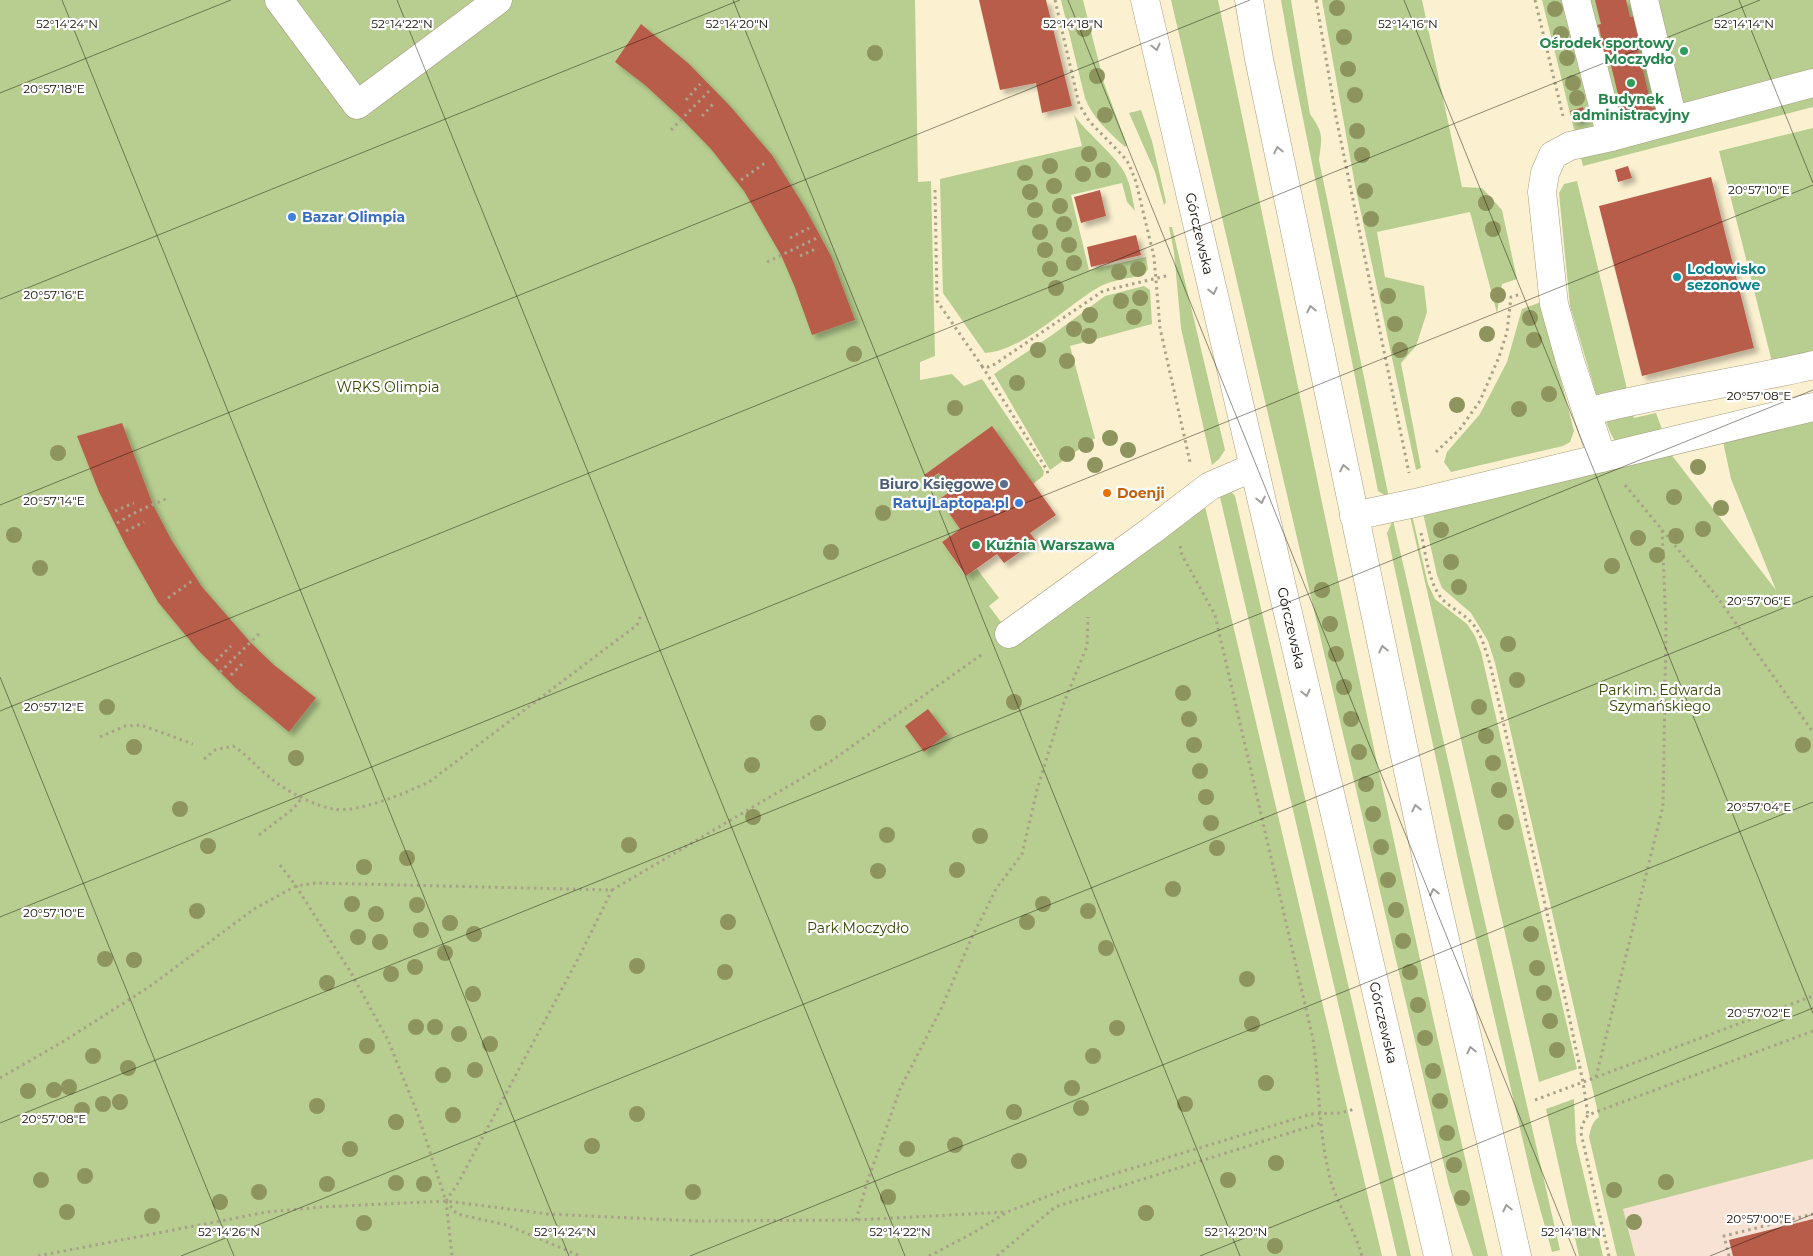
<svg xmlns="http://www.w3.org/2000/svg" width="1813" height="1256" font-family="Montserrat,sans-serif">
	<defs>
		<filter id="shadow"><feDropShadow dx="4.5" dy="4.5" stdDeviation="2.5" flood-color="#0004"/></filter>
	</defs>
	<rect width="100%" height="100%" fill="#fbf1d0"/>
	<path fill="#f7e2d4" d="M1813 1093V1256H1635L1623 1210Z"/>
	<g fill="#b7ce90">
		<path d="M0 0H915L918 182 931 181 935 356 920 362V380L952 374 964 386 982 379 1044 471 1043 476 1033 484 992 427 924 475 928 480 939 473 951 491 939 499 960 529 942 542 965 576 977 569 999 598 989 606 1016 642 1204 502 1382 1256H0Z"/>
		<path d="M1061 0H1083L1104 83 1127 145 1125 147C1109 132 1093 119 1085 98Z"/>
		<path d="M1171 0H1218C1305 419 1389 839 1488 1256H1473L1449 1186Z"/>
		<path d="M1281 0H1291L1310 114C1324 134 1322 136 1319 160L1389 498 1378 491 1294 74Z"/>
		<path d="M1322 0H1422L1462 187 1482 188 1502 210 1517 279 1502 284 1497 313 1470 212 1377 232 1385 277 1424 286 1427 312 1416 346 1401 363 1421 468 1416 470 1355 185Z"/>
		<path d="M1542 0H1813V107L1583 166Z"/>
		<path d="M1141 110 1152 141 1166 202 1164 205 1155 172 1129 113Z"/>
		<path d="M1074 115C1088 134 1107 148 1121 167 1130 179 1132 197 1135 211L1127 202 1122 183 1071 195 1089 270 1146 257 1148 269 1144 275C1130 278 1112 280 1099 287 1066 306 1023 351 985 353L943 293 940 179 1082 146Z"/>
		<path d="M1813 128V356L1773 366 1719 151Z"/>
		<path d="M1577 181 1634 418 1656 413 1663 432 1617 445 1610 432 1599 404 1570 306 1559 193 1564 184Z"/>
		<path d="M1169 227H1172L1225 450 1219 459 1212 465 1181 328 1174 252Z"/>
		<path d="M1144 286 1150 290 1152 324 1070 346 1095 438 1050 470 994 374 1052 335 1105 296Z"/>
		<path d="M1541 302 1574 431 1570 442 1563 446 1451 472 1444 462 1447 452 1480 414 1507 362 1522 309Z"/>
		<path d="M1813 416V1159L1623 1209 1635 1256H1617L1589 1137C1591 1128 1592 1122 1599 1117L1495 663 1488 641 1471 613 1442 588 1437 575 1423 513 1670 453 1776 590 1731 479 1722 437Z"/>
		<path d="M1230 490 1235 496 1411 1256H1397L1220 497 1221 493Z"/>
		<path d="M1412 515 1428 584 1435 599 1467 624 1475 636 1481 652 1577 1069 1539 1082 1410 516Z"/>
		<path d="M1393 520 1560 1250 1552 1252 1532 1180 1462 878 1401 598 1387 533Z"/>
		<path d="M1574 1099 1576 1142 1603 1256H1579L1546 1109Z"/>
	</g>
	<g fill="#b95d4b" filter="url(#shadow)">
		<path d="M979 0H1046L1072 106 1042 113 1036 83 1000 90Z"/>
		<path d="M1595 0H1626L1630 17 1635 16 1641 47 1643 49 1638 50 1652 108 1656 107 1657 109 1620 118 1619 116 1623 115 1609 57 1605 58 1599 27 1597 28V25L1601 24Z"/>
		<path d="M641 24 688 63 730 106 772 155 804 206 831 256 855 320 812 335 794 285 781 255 744 191 711 149 682 119 645 85 615 62Z"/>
		<path d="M1583 107 1586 119 1573 122 1570 111Z"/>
		<path d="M1628 166 1632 178 1618 182 1615 170Z"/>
		<path d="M1711 177 1754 348 1642 376 1599 206Z"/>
		<path d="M1100 190 1106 216 1081 223 1074 197Z"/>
		<path d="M1136 235 1141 255 1091 267 1087 247Z"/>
		<path d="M122 423 153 505 172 541 202 587 251 643 274 665 316 698 289 732 236 688 197 649 158 602 126 546 99 492 77 436Z"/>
		<path d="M992 426 1056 515 1030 533 1036 541 1004 563 997 554 966 576 942 542 960 529 939 499 951 491 939 473 928 480 924 475Z"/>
		<path d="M928 709 947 734 924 752 905 726Z"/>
		<path d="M1813 1219V1256H1733L1729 1240Z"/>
	</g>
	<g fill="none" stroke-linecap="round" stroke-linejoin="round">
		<defs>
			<g id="minor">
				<path d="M279 0 357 105 498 0"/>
				<path d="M1576 0 1611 137"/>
				<path d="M1644 0 1673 120"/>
				<path d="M1587 412C1662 392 1738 383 1813 365"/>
				<path d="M1602 458 1570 361 1554 304 1542 192 1545 173 1553 155 1570 146 1611 137 1813 83"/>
				<path d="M1354 516 1415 503 1813 407"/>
				<path d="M1009 634 1151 531 1210 486 1254 467"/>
			</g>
			<g id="major">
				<path id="s1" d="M1145 0 1438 1256"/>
				<path d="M1249 0 1259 59 1426 856 1517 1256"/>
			</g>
		</defs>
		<use href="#minor" stroke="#a79d7f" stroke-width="29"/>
		<use href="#major" stroke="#a79d7f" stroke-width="29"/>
		<g stroke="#a9a289" stroke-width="3" stroke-dasharray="2.5 4" stroke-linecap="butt">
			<path d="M1055 0 1079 104 1089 121 1123 156 1129 164 1136 182 1154 257 1160 328 1190 462"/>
			<path d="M1316 0 1336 117 1409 473"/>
			<path d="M1535 0 1563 116"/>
			<path d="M686 100 700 84"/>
			<path d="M702 116 715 102"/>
			<path d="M671 130 711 89"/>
			<path d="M741 180 765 163"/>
			<path d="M935 190 937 301 982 366 988 367 995 364 1103 291 1170 275"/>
			<path d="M790 238 809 228"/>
			<path d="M800 256 818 248"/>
			<path d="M767 262 819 237"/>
			<path d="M982 366 1047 470 1048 475"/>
			<path d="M1436 452 1460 429 1480 401 1499 357 1507 332 1511 297 1521 294"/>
			<path d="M1625 485 1715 594 1813 732"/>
			<path d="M115 511 134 503"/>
			<path d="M117 523 138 511 168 498"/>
			<path d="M126 531 144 522"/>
			<path d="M1421 533C1426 554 1428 583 1443 600 1450 607 1460 612 1468 619 1481 630 1485 649 1490 664L1547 913 1583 1082 1588 1115"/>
			<path d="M1180 546 1182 555 1215 615 1313 1039C1320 1087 1318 1137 1332 1185 1340 1209 1355 1231 1362 1256"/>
			<path d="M168 598 192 581"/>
			<path d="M216 661 231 646"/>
			<path d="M220 672 261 632"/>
			<path d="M231 675 245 661"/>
			<path d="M100 737 125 726 141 725 193 744"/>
			<path d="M204 759 215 750 233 746C246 754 256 766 268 776 286 791 310 804 333 809 360 813 405 793 429 782L637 625 642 613"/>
			<path d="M259 835 293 809 302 798"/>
			<path d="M280 865 296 886 350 971 388 1040 417 1112 446 1201 452 1256"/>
			<path d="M1596 1077 1663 806 1666 628 1662 528"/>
			<path d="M0 1078 64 1041 149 987 254 909 296 886 316 883 612 890 831 761 984 653"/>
			<path d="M1535 1100 1813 996"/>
			<path d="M446 1201 458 1183 580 955 612 890"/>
			<path d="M446 1201 457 1214 507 1225 580 1256"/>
			<path d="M856 1220 867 1183 900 1089 941 1009 972 937 996 889 1022 854 1037 790 1063 705 1087 646 1088 617"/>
			<path d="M38 1256 267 1212 322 1207 446 1201 548 1214 695 1221 856 1220 1007 1212"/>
			<path d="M929 1256 973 1233 1007 1212 1071 1187 1311 1114 1340 1113 1355 1109"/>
			<path d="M997 1256 1055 1207 1321 1123"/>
			<path d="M1609 1256 1581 1133 1582 1125 1588 1115 1813 1031"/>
			<path d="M1729 1256 1724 1236 1813 1214"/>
		</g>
		<use href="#minor" stroke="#fff" stroke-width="28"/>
		<use href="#major" stroke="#fff" stroke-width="28"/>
	</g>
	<g fill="#8e945e">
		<circle cx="1337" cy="8" r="8"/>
		<circle cx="1555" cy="9" r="8"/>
		<circle cx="1084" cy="29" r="8"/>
		<circle cx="1561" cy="34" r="8"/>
		<circle cx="1344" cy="37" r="8"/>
		<circle cx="875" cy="53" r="8"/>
		<circle cx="1567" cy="58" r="8"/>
		<circle cx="1348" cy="69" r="8"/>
		<circle cx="1097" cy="76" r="8"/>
		<circle cx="1573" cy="83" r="8"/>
		<circle cx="1355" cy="95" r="8"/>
		<circle cx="1577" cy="98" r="8"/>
		<circle cx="1105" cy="115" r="8"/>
		<circle cx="1357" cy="131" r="8"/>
		<circle cx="1089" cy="154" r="8"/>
		<circle cx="1362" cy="155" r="8"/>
		<circle cx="1050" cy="166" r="8"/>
		<circle cx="1103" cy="170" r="8"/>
		<circle cx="1025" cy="173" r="8"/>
		<circle cx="1083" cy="174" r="8"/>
		<circle cx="1054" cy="186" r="8"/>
		<circle cx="1365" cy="191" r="8"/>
		<circle cx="1030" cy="192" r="8"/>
		<circle cx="1486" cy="203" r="8"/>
		<circle cx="1060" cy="206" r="8"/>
		<circle cx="1035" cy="210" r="8"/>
		<circle cx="1371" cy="219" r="8"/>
		<circle cx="1064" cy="224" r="8"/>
		<circle cx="1493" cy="229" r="8"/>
		<circle cx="1040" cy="232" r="8"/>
		<circle cx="1069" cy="245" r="8"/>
		<circle cx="1045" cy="250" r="8"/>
		<circle cx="1074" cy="263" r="8"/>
		<circle cx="1050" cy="269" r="8"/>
		<circle cx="1138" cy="269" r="8"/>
		<circle cx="1119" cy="272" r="8"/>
		<circle cx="1056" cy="288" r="8"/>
		<circle cx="1498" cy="295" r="8"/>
		<circle cx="1388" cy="296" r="8"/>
		<circle cx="1140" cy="298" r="8"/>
		<circle cx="1121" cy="301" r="8"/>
		<circle cx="1090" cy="315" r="8"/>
		<circle cx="1134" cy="317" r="8"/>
		<circle cx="1530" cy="318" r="8"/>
		<circle cx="1395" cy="324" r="8"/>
		<circle cx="1074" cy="329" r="8"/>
		<circle cx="1487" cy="334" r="8"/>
		<circle cx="1089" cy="336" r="8"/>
		<circle cx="1534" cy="340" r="8"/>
		<circle cx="1038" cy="350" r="8"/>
		<circle cx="1400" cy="350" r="8"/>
		<circle cx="854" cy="354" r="8"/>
		<circle cx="1067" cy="361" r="8"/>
		<circle cx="1017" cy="383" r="8"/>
		<circle cx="1549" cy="394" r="8"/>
		<circle cx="1457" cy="405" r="8"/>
		<circle cx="955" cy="408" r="8"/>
		<circle cx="1519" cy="409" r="8"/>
		<circle cx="1110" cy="438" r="8"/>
		<circle cx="1086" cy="445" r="8"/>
		<circle cx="1128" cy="450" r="8"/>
		<circle cx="58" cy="453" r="8"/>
		<circle cx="1067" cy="454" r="8"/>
		<circle cx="1095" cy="465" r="8"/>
		<circle cx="1698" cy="467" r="8"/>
		<circle cx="1674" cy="497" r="8"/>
		<circle cx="1721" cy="508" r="8"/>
		<circle cx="883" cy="513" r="8"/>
		<circle cx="1703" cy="529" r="8"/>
		<circle cx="1441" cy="530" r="8"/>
		<circle cx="14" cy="535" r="8"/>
		<circle cx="1676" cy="536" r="8"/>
		<circle cx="1638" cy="538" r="8"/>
		<circle cx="831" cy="552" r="8"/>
		<circle cx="1657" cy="555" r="8"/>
		<circle cx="1451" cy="562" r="8"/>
		<circle cx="1612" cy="566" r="8"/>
		<circle cx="40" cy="568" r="8"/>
		<circle cx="1459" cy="587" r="8"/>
		<circle cx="1322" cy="590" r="8"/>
		<circle cx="1330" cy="624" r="8"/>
		<circle cx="1508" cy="644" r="8"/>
		<circle cx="1336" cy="654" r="8"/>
		<circle cx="1517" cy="680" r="8"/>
		<circle cx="1344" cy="687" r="8"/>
		<circle cx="1183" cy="693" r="8"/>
		<circle cx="1014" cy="702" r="8"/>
		<circle cx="107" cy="707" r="8"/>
		<circle cx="1479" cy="707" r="8"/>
		<circle cx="1189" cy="719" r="8"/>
		<circle cx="1351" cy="719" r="8"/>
		<circle cx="818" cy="723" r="8"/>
		<circle cx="1486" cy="736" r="8"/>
		<circle cx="1194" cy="745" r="8"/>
		<circle cx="1803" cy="745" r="8"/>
		<circle cx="134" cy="747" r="8"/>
		<circle cx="1359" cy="752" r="8"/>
		<circle cx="296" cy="758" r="8"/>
		<circle cx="1493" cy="763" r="8"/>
		<circle cx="752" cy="765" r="8"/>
		<circle cx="1200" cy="771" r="8"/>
		<circle cx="1366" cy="784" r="8"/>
		<circle cx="1499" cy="790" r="8"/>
		<circle cx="1206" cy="797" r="8"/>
		<circle cx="180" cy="809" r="8"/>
		<circle cx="1373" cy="814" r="8"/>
		<circle cx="753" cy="817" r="8"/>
		<circle cx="1506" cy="822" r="8"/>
		<circle cx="1211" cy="823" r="8"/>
		<circle cx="887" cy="835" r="8"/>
		<circle cx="980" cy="836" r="8"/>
		<circle cx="629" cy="845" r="8"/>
		<circle cx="208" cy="846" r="8"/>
		<circle cx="1381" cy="847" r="8"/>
		<circle cx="1217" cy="848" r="8"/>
		<circle cx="407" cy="858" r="8"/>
		<circle cx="364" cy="867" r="8"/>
		<circle cx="957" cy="870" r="8"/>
		<circle cx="878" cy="871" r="8"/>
		<circle cx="1388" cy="880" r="8"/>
		<circle cx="1173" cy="889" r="8"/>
		<circle cx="352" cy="904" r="8"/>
		<circle cx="1043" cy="904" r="8"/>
		<circle cx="417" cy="905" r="8"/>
		<circle cx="1396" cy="910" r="8"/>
		<circle cx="197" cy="911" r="8"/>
		<circle cx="1088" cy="911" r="8"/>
		<circle cx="376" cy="914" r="8"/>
		<circle cx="728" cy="922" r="8"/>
		<circle cx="1027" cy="922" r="8"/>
		<circle cx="450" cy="923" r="8"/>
		<circle cx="421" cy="930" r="8"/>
		<circle cx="474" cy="934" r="8"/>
		<circle cx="1531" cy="934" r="8"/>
		<circle cx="358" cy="937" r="8"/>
		<circle cx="1403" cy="941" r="8"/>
		<circle cx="380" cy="942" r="8"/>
		<circle cx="1106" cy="948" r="8"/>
		<circle cx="445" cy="953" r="8"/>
		<circle cx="105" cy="959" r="8"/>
		<circle cx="134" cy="960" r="8"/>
		<circle cx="637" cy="966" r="8"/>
		<circle cx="415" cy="967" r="8"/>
		<circle cx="1537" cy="968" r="8"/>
		<circle cx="725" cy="972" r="8"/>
		<circle cx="1410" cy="972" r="8"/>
		<circle cx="391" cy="974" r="8"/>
		<circle cx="1247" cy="979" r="8"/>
		<circle cx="327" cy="983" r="8"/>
		<circle cx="1544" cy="993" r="8"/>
		<circle cx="473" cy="994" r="8"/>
		<circle cx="1418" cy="1005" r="8"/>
		<circle cx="1550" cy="1021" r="8"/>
		<circle cx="1252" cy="1024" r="8"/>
		<circle cx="416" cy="1027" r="8"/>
		<circle cx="435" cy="1027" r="8"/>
		<circle cx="1117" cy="1028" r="8"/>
		<circle cx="459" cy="1034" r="8"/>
		<circle cx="1425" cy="1038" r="8"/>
		<circle cx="490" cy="1044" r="8"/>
		<circle cx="367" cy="1046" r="8"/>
		<circle cx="1557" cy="1050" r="8"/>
		<circle cx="93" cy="1056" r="8"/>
		<circle cx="1093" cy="1056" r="8"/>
		<circle cx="128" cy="1068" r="8"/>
		<circle cx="475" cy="1070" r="8"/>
		<circle cx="1433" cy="1071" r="8"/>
		<circle cx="443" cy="1075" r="8"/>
		<circle cx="1266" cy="1083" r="8"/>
		<circle cx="69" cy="1087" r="8"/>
		<circle cx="1072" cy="1088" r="8"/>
		<circle cx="54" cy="1090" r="8"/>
		<circle cx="28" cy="1091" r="8"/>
		<circle cx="1440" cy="1101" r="8"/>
		<circle cx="120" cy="1102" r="8"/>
		<circle cx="103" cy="1104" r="8"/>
		<circle cx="1185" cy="1104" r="8"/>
		<circle cx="317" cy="1106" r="8"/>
		<circle cx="1081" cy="1108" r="8"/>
		<circle cx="82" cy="1110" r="8"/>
		<circle cx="1014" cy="1112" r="8"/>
		<circle cx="637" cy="1114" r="8"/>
		<circle cx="453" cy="1115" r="8"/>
		<circle cx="396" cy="1122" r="8"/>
		<circle cx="1447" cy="1133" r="8"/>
		<circle cx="955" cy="1145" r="8"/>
		<circle cx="592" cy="1146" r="8"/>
		<circle cx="350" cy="1149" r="8"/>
		<circle cx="907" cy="1149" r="8"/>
		<circle cx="1019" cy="1161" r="8"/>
		<circle cx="1276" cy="1163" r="8"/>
		<circle cx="1454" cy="1165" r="8"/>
		<circle cx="85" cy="1176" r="8"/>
		<circle cx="41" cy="1180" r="8"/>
		<circle cx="1228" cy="1180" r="8"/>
		<circle cx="1666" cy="1182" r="8"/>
		<circle cx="396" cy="1183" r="8"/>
		<circle cx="327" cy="1184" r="8"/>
		<circle cx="424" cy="1184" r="8"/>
		<circle cx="1614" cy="1190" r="8"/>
		<circle cx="259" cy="1192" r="8"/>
		<circle cx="693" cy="1192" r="8"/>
		<circle cx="888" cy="1197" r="8"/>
		<circle cx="1462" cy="1198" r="8"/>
		<circle cx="220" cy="1202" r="8"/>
		<circle cx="67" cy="1212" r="8"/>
		<circle cx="1146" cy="1213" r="8"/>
		<circle cx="152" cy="1216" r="8"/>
		<circle cx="1634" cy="1222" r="8"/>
		<circle cx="364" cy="1223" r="8"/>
		<circle cx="1275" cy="1246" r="8"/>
	</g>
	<defs><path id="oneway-chevron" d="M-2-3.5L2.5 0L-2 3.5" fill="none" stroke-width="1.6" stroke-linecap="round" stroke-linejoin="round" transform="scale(1.25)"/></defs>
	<g stroke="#9f9e9a">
		<use href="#oneway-chevron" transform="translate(1156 47) rotate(77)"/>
		<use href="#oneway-chevron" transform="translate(1278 150) rotate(-102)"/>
		<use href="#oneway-chevron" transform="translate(1213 291) rotate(77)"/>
		<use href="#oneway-chevron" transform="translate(1311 309) rotate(-102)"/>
		<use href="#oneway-chevron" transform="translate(1344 468) rotate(-102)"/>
		<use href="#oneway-chevron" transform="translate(1261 500) rotate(77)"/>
		<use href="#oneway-chevron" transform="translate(1383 649) rotate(-102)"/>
		<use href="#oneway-chevron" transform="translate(1306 693) rotate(77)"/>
		<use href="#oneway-chevron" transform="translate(1416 808) rotate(-102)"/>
		<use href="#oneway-chevron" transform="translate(1434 892) rotate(-103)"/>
		<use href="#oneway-chevron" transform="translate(1471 1050) rotate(-103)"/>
		<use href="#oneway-chevron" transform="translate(1507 1208) rotate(-103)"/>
	</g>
	<path fill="none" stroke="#100d03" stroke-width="1" stroke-opacity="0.45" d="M62 0 569 1256M397 0 905 1256M733 0 1240 1256M1068 0 1576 1256M1404 0 1813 1013M1739 0 1813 183M0 93 231 0M0 299 740 0M0 505 1250 0M0 677 234 1256M0 711 1760 0M0 917 1813 185M0 1123 1813 390M181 1256 1813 596M690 1256 1813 802M1200 1256 1813 1008M1710 1256 1813 1214"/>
	<g fill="#2e9e5b" stroke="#fefefe" stroke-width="2">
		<circle cx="1684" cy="51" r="5"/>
		<circle cx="1631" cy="83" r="5"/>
		<circle cx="976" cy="545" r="5"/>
	</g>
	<g fill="#3f7fe0" stroke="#fefefe" stroke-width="2">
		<circle cx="292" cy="217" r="5"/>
		<circle cx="1019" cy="503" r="5"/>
	</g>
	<circle fill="#0f9aa8" stroke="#fefefe" stroke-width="2" cx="1677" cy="277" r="5"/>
	<circle fill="#5c6f8a" stroke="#fefefe" stroke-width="2" cx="1004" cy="484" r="5"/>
	<circle fill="#e8710a" stroke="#fefefe" stroke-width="2" cx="1107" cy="493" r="5"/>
	<g text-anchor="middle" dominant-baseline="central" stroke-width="4.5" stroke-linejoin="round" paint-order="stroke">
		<g font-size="14" font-weight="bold" fill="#27864d" stroke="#fefefe" text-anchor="end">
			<text x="1674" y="43">Ośrodek sportowy<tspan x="1674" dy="16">Moczydło</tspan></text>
			<text x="1631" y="99" text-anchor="middle">Budynek<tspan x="1631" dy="16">administracyjny</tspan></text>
			<text x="986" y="545" text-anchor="start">Kuźnia Warszawa</text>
		</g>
		<g font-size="14" font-weight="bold" fill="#366cbe" stroke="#fefefe" text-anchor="start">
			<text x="302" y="217">Bazar Olimpia</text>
			<text x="1009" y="503" text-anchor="end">RatujLaptopa.pl</text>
		</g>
		<g font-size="14" fill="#100d03" stroke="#fefefe">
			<text stroke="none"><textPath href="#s1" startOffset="240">Górczewska</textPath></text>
			<text stroke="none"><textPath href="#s1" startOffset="645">Górczewska</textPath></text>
			<text stroke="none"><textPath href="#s1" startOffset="1050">Górczewska</textPath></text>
		</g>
		<g font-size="14" font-weight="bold" fill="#0d838f" stroke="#fefefe" text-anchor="start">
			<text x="1687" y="269">Lodowisko<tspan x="1687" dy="16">sezonowe</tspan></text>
		</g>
		<g font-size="14" fill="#344700" stroke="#fefefe">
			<text x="388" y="387">WRKS Olimpia</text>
			<text x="1660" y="690">Park im. Edwarda<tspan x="1660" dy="16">Szymańskiego</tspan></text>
			<text x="858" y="928">Park Moczydło</text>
		</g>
		<g font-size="14" font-weight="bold" fill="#4e5e75" stroke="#fefefe" text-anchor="end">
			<text x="994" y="484">Biuro Księgowe</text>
		</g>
		<g font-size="14" font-weight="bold" fill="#c56008" stroke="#fefefe" text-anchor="start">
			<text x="1117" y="493">Doenji</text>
		</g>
	</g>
	<g font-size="12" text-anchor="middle" fill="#100d03" stroke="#fefefe" stroke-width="4.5" stroke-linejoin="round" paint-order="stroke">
		<text x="67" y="28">52°14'24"N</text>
		<text x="402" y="28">52°14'22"N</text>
		<text x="737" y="28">52°14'20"N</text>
		<text x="1073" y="28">52°14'18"N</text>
		<text x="1408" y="28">52°14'16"N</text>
		<text x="1744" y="28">52°14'14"N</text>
		<text x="54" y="93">20°57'18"E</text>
		<text x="1759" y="194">20°57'10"E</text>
		<text x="54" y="299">20°57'16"E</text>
		<text x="1759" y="400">20°57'08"E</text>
		<text x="54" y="505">20°57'14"E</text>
		<text x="1759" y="605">20°57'06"E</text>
		<text x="54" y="711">20°57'12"E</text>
		<text x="1759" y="811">20°57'04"E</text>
		<text x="54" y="917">20°57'10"E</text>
		<text x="1759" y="1017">20°57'02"E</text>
		<text x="54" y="1123">20°57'08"E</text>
		<text x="1759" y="1223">20°57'00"E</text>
		<text x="229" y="1236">52°14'26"N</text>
		<text x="565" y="1236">52°14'24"N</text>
		<text x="900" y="1236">52°14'22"N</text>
		<text x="1236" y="1236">52°14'20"N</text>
		<text x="1571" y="1236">52°14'18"N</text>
	</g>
</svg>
